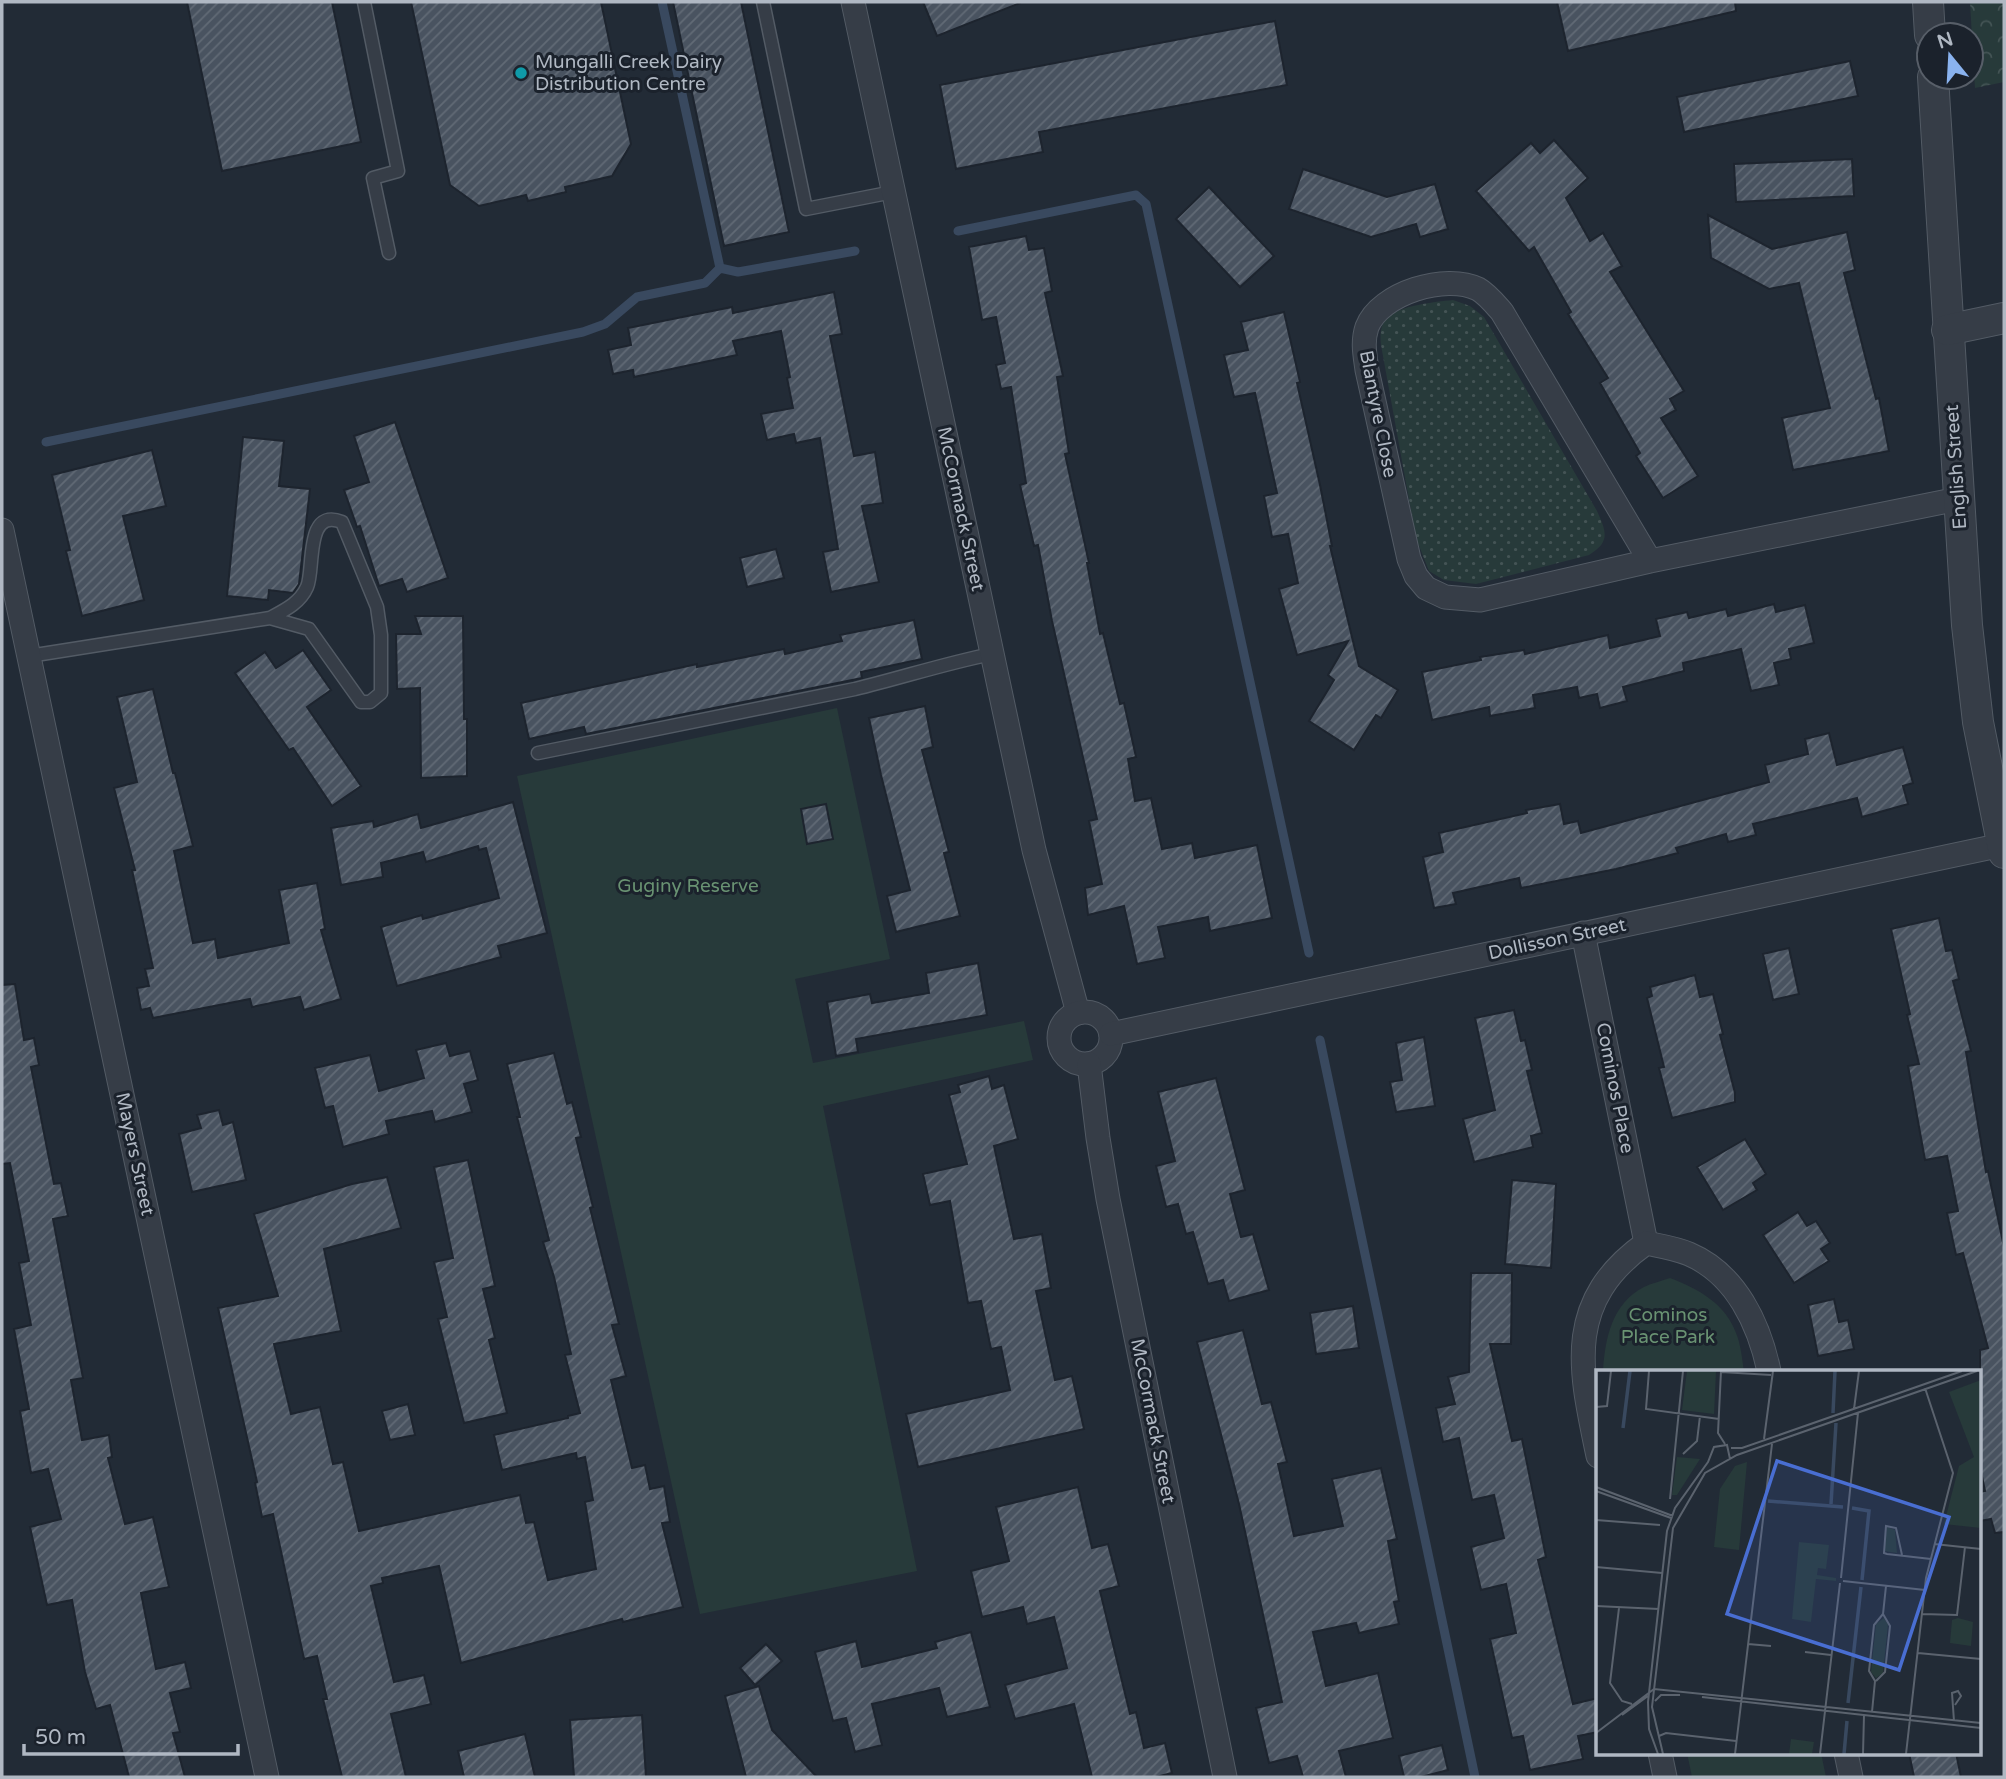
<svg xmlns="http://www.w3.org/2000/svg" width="2006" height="1779" font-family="'Varela Round',sans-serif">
	<defs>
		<pattern id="grass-dots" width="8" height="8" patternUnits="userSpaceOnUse" patternTransform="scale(1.75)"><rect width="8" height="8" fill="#273a3a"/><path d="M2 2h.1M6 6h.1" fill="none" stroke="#445455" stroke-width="1.8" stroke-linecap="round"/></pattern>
		<pattern id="forest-crowns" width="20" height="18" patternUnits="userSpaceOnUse" patternTransform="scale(1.75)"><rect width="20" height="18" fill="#273a3a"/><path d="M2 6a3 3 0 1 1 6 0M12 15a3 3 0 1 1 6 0" fill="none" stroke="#445455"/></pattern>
		<pattern id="building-hatch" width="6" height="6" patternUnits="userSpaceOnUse" patternTransform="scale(1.75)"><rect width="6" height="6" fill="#495360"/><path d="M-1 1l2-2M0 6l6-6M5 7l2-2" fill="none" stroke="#616a75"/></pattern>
	</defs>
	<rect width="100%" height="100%" fill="#222b36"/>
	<path fill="url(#grass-dots)" d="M1453 300 1470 306 1484 317 1597 511C1606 531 1611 542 1589 555L1476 584 1444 580 1429 571 1416 538 1381 345C1380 336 1380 325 1387 318 1400 305 1435 302 1453 300Z"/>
	<path fill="url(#forest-crowns)" d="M1970 2H2004V82L1975 88Z"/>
	<g fill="#273a3a">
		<path d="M837 708 890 959 795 979 813 1063 1024 1021 1033 1060 823 1106 917 1571 700 1614 517 776Z"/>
		<path d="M1670 1278C1698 1289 1725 1303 1736 1333 1741 1345 1742 1359 1744 1371H1603C1605 1339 1612 1303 1644 1287 1652 1283 1662 1281 1670 1278Z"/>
		<path d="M1687 1753H1821L1826 1777H1692Z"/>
	</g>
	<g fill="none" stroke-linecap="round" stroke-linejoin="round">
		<g stroke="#39495f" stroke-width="9">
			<path d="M662 2 720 268"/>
			<path d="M958 231 1136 195 1146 204 1309 953"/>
			<path d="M46 442 583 332 605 324 637 297 705 283 720 268 738 272 855 251"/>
			<path d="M1320 1040 1475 1777"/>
		</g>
	</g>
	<g fill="url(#building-hatch)" stroke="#1d242e" stroke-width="2">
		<path d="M187 2H332L361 142 222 171Z"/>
		<path d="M411 2H601L631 144 612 176 565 187 566 192 528 201 526 195 479 206 450 185Z"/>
		<path d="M673 2H741L789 232 724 246Z"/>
		<path d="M923 2H1020V3L937 36Z"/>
		<path d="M1557 2H1735L1736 11 1568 51Z"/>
		<path d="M1275 21 1287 85 1039 132 1043 152 956 169 940 85Z"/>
		<path d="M1850 61 1858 96 1684 132 1677 97Z"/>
		<path d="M1554 140 1588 178 1566 198 1590 241 1603 233 1622 266 1610 272 1684 391 1670 399 1676 410 1661 418 1698 476 1663 498 1636 456 1640 453 1600 383 1608 378 1568 314 1571 312 1534 247 1529 251 1476 191 1531 143 1540 153Z"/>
		<path d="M1852 159 1854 196 1736 202 1734 164Z"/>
		<path d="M1303 169 1387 197 1435 184 1448 229 1420 237 1416 224 1371 237 1289 209Z"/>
		<path d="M1209 187 1274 256 1240 287 1176 219Z"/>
		<path d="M1708 215 1772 249 1847 232 1855 270 1844 273 1876 399 1879 398 1889 451 1793 470 1782 418 1830 408 1799 283 1769 289 1711 258Z"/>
		<path d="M1026 236 1029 250 1044 248 1052 291 1045 293 1063 376 1057 377 1069 453 1065 454 1089 563H1087L1100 634 1103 633 1120 704 1124 703 1136 757 1128 759 1135 801 1151 798 1162 849 1192 843 1195 858 1257 845 1272 918 1210 931 1208 917 1158 927 1165 958 1137 964 1124 906 1088 915 1085 888 1102 884 1089 821 1097 819 1052 621 1038 545 1034 546 1020 485 1026 483 1011 387 1001 389 996 365 1005 363 996 317 982 320 969 247Z"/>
		<path d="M834 292 842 334 830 336 854 456 875 452 883 503 862 506 879 582 831 592 823 552 838 549 820 438 796 443 794 434 767 440 761 414 793 408 787 378 790 377 781 331 733 341 737 355 634 377 633 370 613 374 608 350 631 345 628 328 732 307 733 313Z"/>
		<path d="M1284 312 1300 382 1297 383 1320 485 1332 546H1330L1359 666 1398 690 1381 718 1376 715 1354 750 1309 721 1334 680 1328 675 1348 641 1297 655 1279 589 1298 583 1288 534 1272 537 1264 496 1277 493 1255 393 1234 397 1224 355 1248 350 1241 322Z"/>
		<path d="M395 422 448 578 407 592 402 579 379 586 360 526 357 527 344 490 369 482 354 436Z"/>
		<path d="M243 437 284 441 279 486 310 489 299 584 293 593 269 590 268 600 227 596Z"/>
		<path d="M152 450 166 506 123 516 144 600 82 616 66 551 70 550 52 475Z"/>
		<path d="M776 549 784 578 747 587 740 558Z"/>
		<path d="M1774 604 1776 612 1805 605 1814 643 1789 649 1791 659 1774 663 1779 685 1751 691 1741 649 1683 663 1684 671 1623 687 1627 701 1600 708 1597 694 1579 698 1577 687 1533 695 1535 708 1490 716 1489 707 1432 720 1422 672 1481 660 1480 657 1524 650 1525 654 1608 635 1610 648 1660 636 1656 619 1687 612 1689 618 1726 609 1728 616Z"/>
		<path d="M415 616H463L464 719H467V776L421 778 420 688 397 689 396 634H421Z"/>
		<path d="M914 620 922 659 861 672 862 678 586 734 584 727 529 739 521 703 697 664V667L784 649 785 654 842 641 840 635Z"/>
		<path d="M303 650 331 690 307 707 361 786 332 806 293 748 289 750 235 673 265 652 276 668Z"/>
		<path d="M153 689 173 773H175L193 846 174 851 193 943 215 939 218 958 289 943 279 890 317 883 325 929 321 930 341 999 304 1010 300 997 252 1007 250 999 153 1018 150 1008 141 1010 137 988 149 986 145 969 153 968 132 870H135L114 788 137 782 117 697Z"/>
		<path d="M925 706 933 747 922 750 949 852 944 853 960 916 896 932 887 896 910 890 881 775 869 718Z"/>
		<path d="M1829 733 1837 765 1903 747 1913 783 1903 786 1908 804 1862 817 1857 798 1753 824 1756 835 1728 842 1726 834 1676 848 1678 853 1616 869 1521 888 1519 878 1453 893 1456 904 1434 908 1423 857 1443 852 1439 833 1527 813 1526 810 1560 804 1564 824 1578 821 1581 833 1769 782 1765 765 1808 754 1805 739Z"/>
		<path d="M513 802 547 933 498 946 501 957 397 986 381 927 422 915 423 919 499 898 486 848 479 850 478 846 426 862 423 852 381 863 383 877 341 885 331 828 373 821 374 827 418 814 421 828Z"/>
		<path d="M826 804 833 839 807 844 801 809Z"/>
		<path d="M1939 918 1946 951 1952 950 1959 979 1953 981 1971 1051 1966 1052 1986 1172 1988 1171 2004 1247V1532L1995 1533 1991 1519 1980 1521V1492L1985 1491 1980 1467V1350L1988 1348 1963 1253 1956 1255 1947 1213 1958 1211 1947 1156 1925 1160 1908 1066 1919 1064 1907 1015 1910 1014 1891 929Z"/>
		<path d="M1789 948 1799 994 1773 1000 1763 954Z"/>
		<path d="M978 963 987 1015 856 1039 858 1052 836 1056 827 1002 870 994 872 1003 929 993 926 973Z"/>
		<path d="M1695 975 1700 997 1713 994 1723 1034 1720 1035 1735 1093V1102L1672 1118 1659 1068 1664 1067 1647 998 1652 996 1650 987Z"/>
		<path d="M15 984 24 1040 34 1038 39 1065 31 1067 54 1184 61 1183 68 1216 53 1219 83 1378 71 1380 82 1440 109 1435 112 1457 108 1458 125 1524 153 1517 169 1587 141 1593 156 1669 185 1662 191 1688 170 1693 180 1732 173 1733 185 1777H129L110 1705 96 1709 85 1672 72 1600 47 1605 30 1527 61 1519 48 1469 31 1473 20 1411 29 1409 14 1329 31 1325 19 1263 29 1261 10 1163 2 1164V985Z"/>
		<path d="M1514 1010 1521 1041 1525 1040 1532 1070 1527 1071 1542 1133 1531 1136 1533 1147 1474 1162 1463 1119 1495 1110 1475 1018Z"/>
		<path d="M1424 1037 1435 1106 1396 1112 1390 1082 1402 1080 1396 1043Z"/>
		<path d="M446 1043 450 1056 470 1051 478 1080 464 1084 472 1112 435 1122 432 1111 386 1121 389 1134 343 1147 333 1106 325 1108 315 1068 370 1055 379 1091 424 1078 416 1050Z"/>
		<path d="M554 1053 567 1104 572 1102 581 1137 576 1138 593 1207 590 1208 619 1324 612 1325 626 1376 611 1380 632 1468 645 1465 650 1489 664 1486 670 1522 662 1523 683 1607 623 1622 622 1619 461 1663 439 1566 382 1578 383 1583 371 1586 394 1682 424 1675 431 1704 391 1714 406 1777H342L323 1699H327L317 1656 304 1659 273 1514 262 1517 255 1483 257 1482 218 1308 278 1296 254 1214 352 1184 387 1177 401 1228 324 1249 341 1331 274 1344 291 1414 320 1407 333 1464 343 1462 359 1531 520 1495 526 1523 534 1522 548 1580 596 1569 585 1502 593 1500 585 1457 577 1459 576 1453 502 1470 494 1435 568 1418V1416L580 1413 565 1355 571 1354 554 1277 543 1242 549 1240 517 1117H520L507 1064Z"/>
		<path d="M989 1076 992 1089 1004 1085 1018 1139 994 1146 1014 1239 1042 1234 1051 1288 1036 1291 1055 1380 1072 1376 1084 1429 918 1467 906 1414 1010 1390 1001 1347 991 1349 981 1301 968 1303 950 1201 930 1205 923 1174 967 1164 949 1095 960 1092 958 1085Z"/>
		<path d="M1216 1078 1245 1190 1230 1194 1241 1237 1253 1234 1269 1290 1229 1301 1223 1280 1208 1284 1193 1232 1186 1234 1178 1204 1166 1207 1156 1166 1175 1161 1158 1092Z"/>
		<path d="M219 1110 223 1125 233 1122 246 1180 192 1192 179 1134 201 1128 197 1115Z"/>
		<path d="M1745 1139 1766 1174 1753 1183 1757 1190 1723 1210 1697 1167Z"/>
		<path d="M468 1160 495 1286 483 1289 495 1338 489 1340 507 1413 464 1423 438 1319 447 1317 434 1262 453 1258 434 1167Z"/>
		<path d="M1512 1180 1556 1184 1551 1268 1505 1264Z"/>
		<path d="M1798 1212 1807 1226 1816 1221 1830 1243 1821 1249 1829 1261 1794 1283 1763 1235Z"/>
		<path d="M1471 1273H1512L1511 1344H1490L1512 1441 1522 1439 1546 1557 1538 1560 1573 1704 1598 1698V1732L1578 1736 1583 1759 1530 1770 1523 1736 1512 1738 1490 1639 1516 1633 1506 1584 1481 1590 1471 1547 1504 1538 1494 1495 1472 1500 1459 1438 1443 1442 1436 1408 1455 1404 1448 1377 1469 1372Z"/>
		<path d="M1834 1299 1839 1322 1848 1320 1854 1349 1818 1356 1808 1305Z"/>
		<path d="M1353 1306 1359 1348 1316 1354 1310 1313Z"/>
		<path d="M1243 1330 1262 1404 1271 1402 1287 1462 1278 1464 1294 1536 1343 1526 1332 1479 1381 1468 1397 1539 1388 1541 1399 1601 1394 1602 1399 1624 1359 1633 1356 1623 1313 1632 1326 1686 1378 1673 1393 1738 1339 1751 1346 1777H1303L1297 1756 1269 1763 1256 1708 1282 1702 1239 1504 1197 1342Z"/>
		<path d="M408 1404 415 1435 390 1440 382 1411Z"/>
		<path d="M1078 1487 1092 1548 1108 1544 1119 1586 1100 1591 1130 1714 1136 1712 1144 1748 1165 1743 1172 1773 1156 1777H1092L1074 1704 1015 1719 1005 1685 1067 1668 1054 1617 1027 1624 1023 1607 982 1617 971 1571 1009 1561 996 1507Z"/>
		<path d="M971 1632 990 1707 947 1717 939 1688 872 1704 882 1745 855 1752 846 1718 833 1721 815 1652 856 1641 862 1667 937 1648 935 1642Z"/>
		<path d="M766 1644 782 1661 755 1685 740 1668Z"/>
		<path d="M759 1686 772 1730 817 1777H746L725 1696Z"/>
		<path d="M642 1715 646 1777H574L570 1720Z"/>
		<path d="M525 1734 535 1777H464L458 1751Z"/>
		<path d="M1442 1745 1448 1770 1421 1777H1404L1399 1756Z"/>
		<path d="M1909 1753H1956L1961 1777H1914Z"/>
	</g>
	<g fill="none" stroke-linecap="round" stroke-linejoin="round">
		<defs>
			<g id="service">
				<path d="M364 2 398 171 373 178 389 253"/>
				<path d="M763 2 806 209 893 192"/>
				<path d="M29 656 270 618C285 610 300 603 307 587 315 570 304 507 342 522L377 607 381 635V693L370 702H361L309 629 270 618"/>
				<path d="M538 753 855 689C901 678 946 663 992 654"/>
			</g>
			<g id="minor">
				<path d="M853 2 1034 850 1078 1013"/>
				<path d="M2 530 267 1777"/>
				<path d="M1650 561 1502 312C1495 304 1487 294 1478 289 1446 273 1380 293 1367 327 1362 342 1365 355 1367 370L1409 559 1416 576 1426 588 1445 597 1480 600 1650 561 1958 499"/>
				<path d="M1583 933 1646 1243"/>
				<circle cx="1085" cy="1038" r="26"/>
				<path d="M1111 1034 2002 845"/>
				<path d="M1089 1064 1098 1138 1108 1199 1225 1777"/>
				<path d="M1598 1456C1580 1370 1563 1302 1646 1243 1660 1246 1675 1248 1689 1254 1736 1274 1759 1324 1769 1371"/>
				<path d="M1660 1753 1665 1777"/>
				<path d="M1846 1753 1851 1777"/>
			</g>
			<g id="tertiary">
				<path d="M1928 2 1930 35"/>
				<path d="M1933 77 1967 625 1978 722 2004 853"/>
				<path d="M1947 330 2004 318"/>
			</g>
		</defs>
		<use href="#service" stroke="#535b65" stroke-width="15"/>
		<use href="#minor" stroke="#535b65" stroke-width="25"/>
		<use href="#tertiary" stroke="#535b65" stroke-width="32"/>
		<use href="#service" stroke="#363d47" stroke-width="12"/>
		<use href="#minor" stroke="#363d47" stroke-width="23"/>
		<use href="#tertiary" stroke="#363d47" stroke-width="30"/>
	</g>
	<circle fill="#0f9aa8" stroke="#1b222c" stroke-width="2.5" cx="521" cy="73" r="7"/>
	<g text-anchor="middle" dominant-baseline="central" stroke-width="6" stroke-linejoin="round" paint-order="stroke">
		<g font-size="19" fill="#b0b8c3" stroke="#1b222c" text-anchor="start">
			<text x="535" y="62">Mungalli Creek Dairy<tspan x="535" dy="22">Distribution Centre</tspan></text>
		</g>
		<g font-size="19" fill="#b0b8c3" stroke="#1b222c">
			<text transform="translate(1378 414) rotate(79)">Blantyre Close</text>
			<text transform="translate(1956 467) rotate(-94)">English Street</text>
			<text transform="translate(961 509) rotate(78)">McCormack Street</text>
			<text transform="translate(1557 939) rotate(-12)">Dollisson Street</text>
			<text transform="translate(1615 1088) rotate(79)">Cominos Place</text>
			<text transform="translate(135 1154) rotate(78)">Mayers Street</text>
			<text transform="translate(1153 1421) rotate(79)">McCormack Street</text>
		</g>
		<g font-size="19" fill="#699272" stroke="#1b222c">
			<text x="688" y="886">Guginy Reserve</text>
			<text x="1668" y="1315">Cominos<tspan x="1668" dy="22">Place Park</tspan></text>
		</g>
	</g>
	<g transform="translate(1596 1370)">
		<rect width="385" height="385" fill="#222b36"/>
		<path d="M291 157 299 160 301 183 288 181Z" fill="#273a3a"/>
		<path d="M385 10V158L348 154 363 96 378 87 353 22Z" fill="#273a3a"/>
		<path d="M91 1H120L118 44 86 40ZM81 87 104 89 81 125H76ZM151 92 143 180 118 177 124 119 139 96ZM203 172 233 175 230 199 222 198 221 205 240 208V211L220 209 215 252 196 249ZM288 248 292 254 287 303 280 308 275 302 280 254ZM362 248 377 252 375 276 354 273 356 250ZM195 369 218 372 216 384H193Z" fill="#273a3a"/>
		<path fill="none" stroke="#39495f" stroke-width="3.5" d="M237 43 239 1M27 58 34 1M172 131 247 137M235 134 240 53M256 138 273 141 266 210M252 333 265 217M248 384 251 351"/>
		<path fill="none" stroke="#5b636e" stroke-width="2" d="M53 1 50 39 123 49M125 1 122 63 129 74M125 2 175 5M0 37 11 36 15 1M258 39 263 1M168 69 177 1M135 78H146L366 1M87 84 101 71 104 46M0 117 77 146M0 121 75 148M74 129 87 1M0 150 64 155M338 174 385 179M306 185 300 158 290 156 288 183 291 184 335 189M0 197 66 203M245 208 262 43M247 211 329 220M0 236 63 239M23 238 14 313 26 331 36 334M326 244 361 245 369 177M152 274 175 276M209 282 235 285M322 283 385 289M280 311 289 302 294 256 287 244M106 327 385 358M59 331 65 325H84M276 342 279 311 273 301 278 255 287 244 290 216M26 345 52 326M358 351 356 323 362 321 365 326 359 335M0 363 58 319 385 353M63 366 70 363 140 371M62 384 53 359 52 332 71 161 79 138 112 92 118 77 131 75 134 89M67 384 56 337 77 158 109 103 141 85 381 1M139 384 176 74M224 384 244 213M267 384 268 345M310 384 330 208 357 103 329 18"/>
		<path fill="#496ed2" fill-opacity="0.15" stroke="#496ed2" stroke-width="3.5" d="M181 91 353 147 303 300 131 244Z"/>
		<rect width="385" height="385" fill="none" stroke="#b0b8c3" stroke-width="3.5"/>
	</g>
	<rect width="2006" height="1779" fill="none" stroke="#b0b8c3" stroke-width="7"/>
	<g transform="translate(1950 56) rotate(342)"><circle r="33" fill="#1b222c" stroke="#575e68" stroke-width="2"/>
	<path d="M0-5L12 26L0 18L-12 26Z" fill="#8ab3ef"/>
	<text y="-10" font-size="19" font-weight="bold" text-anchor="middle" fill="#b0b8c3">N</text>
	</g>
	<path d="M24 1744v10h214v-10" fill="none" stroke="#b0b8c3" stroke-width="3.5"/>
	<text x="35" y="1744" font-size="21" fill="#b0b8c3" stroke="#1b222c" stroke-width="5" paint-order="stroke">50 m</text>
</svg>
